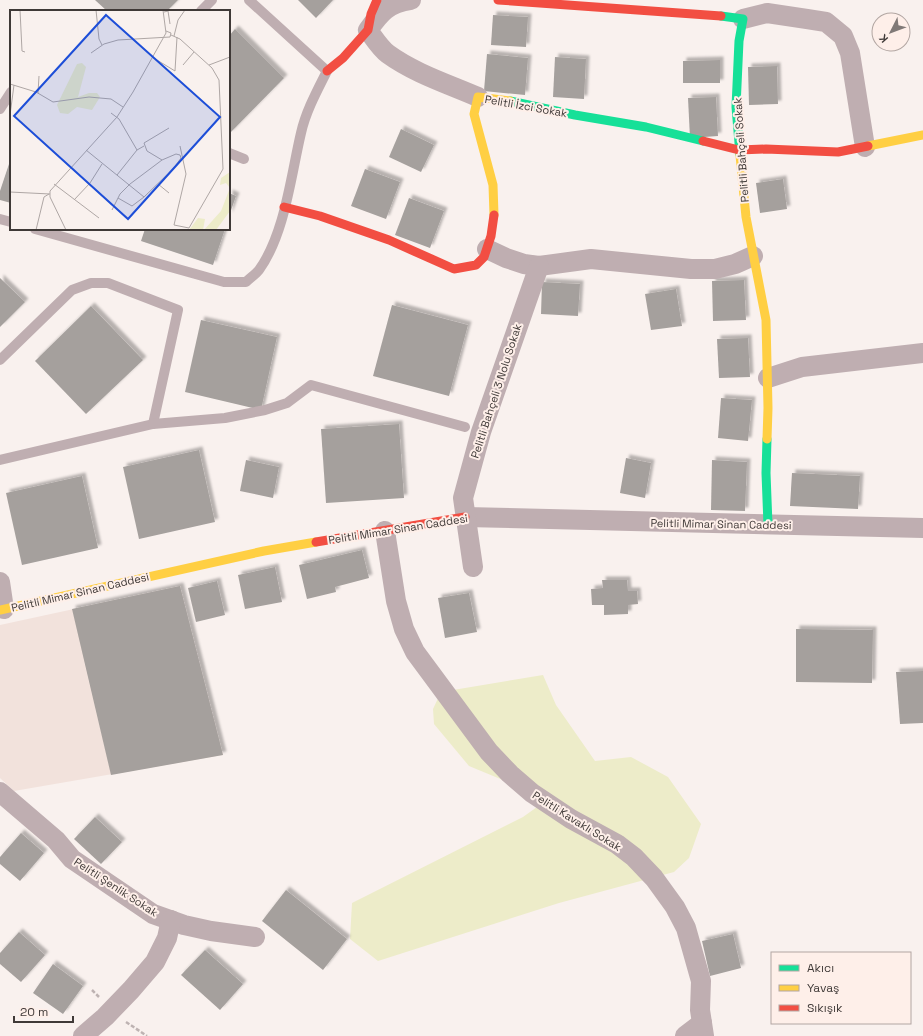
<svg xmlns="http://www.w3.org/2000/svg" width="923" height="1036" font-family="'Space Grotesk',sans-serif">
	<defs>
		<filter id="shadow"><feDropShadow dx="3.5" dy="-3.5" stdDeviation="1" flood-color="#0004"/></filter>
	</defs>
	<rect width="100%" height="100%" fill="#f9f1ee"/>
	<path fill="#f2e2dc" d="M180 586 223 755 14 791 0 778V625Z"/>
	<path fill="#edecc9" d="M543 675 556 705 595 761 631 757 668 777 701 824 689 858 674 872 559 903 378 961 350 939 352 903 523 817 544 802 517 786 469 766 434 724 433 709 441 692Z"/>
	<g fill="#a5a09d" filter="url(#shadow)">
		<path d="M95 0H178L167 11H107Z"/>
		<path d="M298 0H333L316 18Z"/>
		<path d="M493 15 528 17 526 47 491 45Z"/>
		<path d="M235 29 284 78 229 134V36Z"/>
		<path d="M487 54 528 58 525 95 484 91Z"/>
		<path d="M555 57 586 59 584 99 553 97Z"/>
		<path d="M720 60V83H683V61Z"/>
		<path d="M777 66 778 104 749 105 748 67Z"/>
		<path d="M716 97 718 136 690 138 688 98Z"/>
		<path d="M401 129 434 145 421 172 389 157Z"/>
		<path d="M11 158V203L0 200V191Z"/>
		<path d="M365 169 400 182 386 219 351 206Z"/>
		<path d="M783 179 787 209 760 213 756 183Z"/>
		<path d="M229 193 236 196 229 216Z"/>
		<path d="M409 198 444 211 430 248 395 235Z"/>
		<path d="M145 229H225L213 265 141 241Z"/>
		<path d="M0 278 25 302 0 327Z"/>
		<path d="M744 280 746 320 713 321 712 281Z"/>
		<path d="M542 282 580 284 578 316 541 314Z"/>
		<path d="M676 289 682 326 651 330 645 294Z"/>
		<path d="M392 305 468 325 449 396 373 376Z"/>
		<path d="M91 306 143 360 86 414 35 361Z"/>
		<path d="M201 320 277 337 261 410 185 392Z"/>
		<path d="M748 338 750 377 719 378 717 339Z"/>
		<path d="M721 398 752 400 748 441 718 438Z"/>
		<path d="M399 424 404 498 326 503 321 429Z"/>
		<path d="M199 450 215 522 139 539 123 467Z"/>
		<path d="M626 458 651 463 645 498 620 493Z"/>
		<path d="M246 460 279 467 273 498 240 491Z"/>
		<path d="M712 460 747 462 745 511 711 510Z"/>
		<path d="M792 473 860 476 858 509 790 506Z"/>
		<path d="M82 476 98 548 22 565 6 493Z"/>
		<path d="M362 550 369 578 335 587 336 592 307 599 299 565Z"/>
		<path d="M275 567 282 602 245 609 238 575Z"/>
		<path d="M602 580H627L628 591H637L638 604 628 605V614L604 615V605H592L591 589 603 588Z"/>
		<path d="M217 581 225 615 196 622 188 588Z"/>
		<path d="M180 586 223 755 111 775 72 609Z"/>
		<path d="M469 593 477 632 445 638 438 598Z"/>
		<path d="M796 629 873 630 872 683 796 682Z"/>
		<path d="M923 671V723L900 724 896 672Z"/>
		<path d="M95 817 122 842 101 864 74 839Z"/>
		<path d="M21 833 44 853 20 881 0 864V857Z"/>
		<path d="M286 890 347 939 323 970 262 921Z"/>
		<path d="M19 932 45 955 21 982 0 964V953Z"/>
		<path d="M733 934 741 968 710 976 702 941Z"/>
		<path d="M205 950 243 984 220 1010 181 975Z"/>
		<path d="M53 964 83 986 63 1014 33 993Z"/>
	</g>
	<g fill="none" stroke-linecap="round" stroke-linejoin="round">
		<g stroke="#beb3b2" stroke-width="2.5" stroke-dasharray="4 2" stroke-linecap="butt">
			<path d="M92 990 99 997"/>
			<path d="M126 1022 147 1036"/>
		</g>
		<g stroke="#bfaeb1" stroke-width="10">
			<path d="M201 11 212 0"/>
			<path d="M0 109 11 92"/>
			<path d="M229 153 244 159"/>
			<path d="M0 219 11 222"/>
			<path d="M35 229 224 282H246C250 278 256 274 259 270 285 234 291 175 301 133 306 111 317 91 327 71L249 0"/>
			<path d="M0 360 72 290 91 283H108L178 310 153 424 0 460"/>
			<path d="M153 424 225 418 265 410 287 403 311 385 465 427"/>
		</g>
		<g stroke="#bfaeb1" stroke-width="20">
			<path d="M411 0C387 4 381 12 368 30 374 38 380 48 388 54 414 73 448 84 478 97"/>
			<path d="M743 19 767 13 807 19 826 22 843 36 850 53 865 147"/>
			<path d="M487 249 506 258 524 264 539 266 591 259 691 269H715L735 264 753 256"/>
			<path d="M768 378 802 367 923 353"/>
			<path d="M465 517 923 528"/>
			<path d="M385 531 396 601 404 629 415 652 489 752 510 774 532 793 571 819 617 844 634 857 654 878 675 907 686 928 701 981 700 1010 704 1036"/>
			<path d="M473 567 463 498 481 432 539 266"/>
			<path d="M0 582 4 609"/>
			<path d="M0 792 56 840 72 859 153 914 184 925 211 931 255 937"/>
			<path d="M83 1036 105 1017 131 990 155 962 167 938 171 920"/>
			<path d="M685 1036 702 1023"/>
		</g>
		<g stroke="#16e098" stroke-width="9">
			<path d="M721 16 743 19 739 41 736 107 740 155"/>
			<path d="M510 101 575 115 646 127 703 141"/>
			<path d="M767 439 766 473 768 525"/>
		</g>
		<g stroke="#ffcf43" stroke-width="9">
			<path d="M868 146 923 135"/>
			<path d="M740 155 746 217 766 320 768 408 767 439"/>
			<path d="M494 215 493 185 474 114 478 97 510 101"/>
			<path d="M0 610 264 551 316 542"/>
		</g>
		<g stroke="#f24e42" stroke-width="9">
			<path d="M498 0 721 16"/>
			<path d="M327 71 343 58 368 30 371 14 377 0"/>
			<path d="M703 141 739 150 766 149 838 152 868 146"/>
			<path d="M284 207 320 216 389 240 454 269 476 265 484 257 491 236 494 215"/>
			<path d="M316 542 465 517"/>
		</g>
	</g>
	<g text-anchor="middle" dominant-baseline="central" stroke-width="4" stroke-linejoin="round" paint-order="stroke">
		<g font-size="11" fill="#3f3937" stroke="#feefe9">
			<text transform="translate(526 106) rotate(10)">Pelitli İzci Sokak</text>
			<text transform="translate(741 150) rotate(-94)">Pelitli Bahçeli Sokak</text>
			<text transform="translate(496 391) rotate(-72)">Pelitli Bahçeli 3 Nolu Sokak</text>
			<text transform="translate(721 524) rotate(1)">Pelitli Mimar Sinan Caddesi</text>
			<text transform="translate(398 529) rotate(-9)">Pelitli Mimar Sinan Caddesi</text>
			<text transform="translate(80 592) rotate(-13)">Pelitli Mimar Sinan Caddesi</text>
			<text transform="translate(577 821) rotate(32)">Pelitli Kavaklı Sokak</text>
			<text transform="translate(116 887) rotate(33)">Pelitli Şenlik Sokak</text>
		</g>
	</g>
	<g transform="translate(10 10)">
		<rect width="220" height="220" fill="#f9f1ee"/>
		<path d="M72 53 76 57 68 87 79 83H87L90 87 82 100 67 97 58 104 50 103 47 95 67 54ZM220 162V178L216 173 210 175 211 168ZM220 178V201L206 220H194L211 201ZM188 208 195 209 193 220H179Z" fill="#edecc9"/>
		<path fill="none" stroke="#afa7a5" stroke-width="1" d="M10 0 12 41 15 42M86 0 89 29 92 35M154 2 158 1 160 14M161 25 170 29 202 58 209 70 213 159 179 218 164 215 176 164 170 136M164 26 168 10 175 0M81 43 94 34 108 30 160 27 161 23 156 21M142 47 165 61 167 27M173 55 184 42M199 55 220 47M0 74 26 82 43 92 79 87 101 89 113 97M28 83 29 66M101 103 109 109 127 140M0 105 4 75M76 140 134 187 163 159 171 148 170 145 166 144 152 150M107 165 127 140 134 136M44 174 89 208M148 174 159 183M0 182 40 184M108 188 122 196 134 187M64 190 80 173 92 154M102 200 110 184 120 174 152 150 137 141 134 133 159 118M26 220 34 187 39 184M56 220 40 187V181L107 107 123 82 156 23 153 0"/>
		<path fill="#1d4ed8" fill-opacity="0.15" stroke="#1d4ed8" stroke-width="2" d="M96 5 210 107 118 209 4 106Z"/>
		<rect width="220" height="220" fill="none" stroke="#3f3937" stroke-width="2"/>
	</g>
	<rect x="771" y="952" width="140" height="72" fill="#feefe9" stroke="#b2a6a2"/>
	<rect x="779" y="965" width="20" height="6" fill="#16e098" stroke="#b2a6a2"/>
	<text x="807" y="972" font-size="12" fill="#3f3937">Akıcı</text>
	<rect x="779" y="985" width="20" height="6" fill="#ffcf43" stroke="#b2a6a2"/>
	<text x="807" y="992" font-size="12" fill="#3f3937">Yavaş</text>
	<rect x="779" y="1005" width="20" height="6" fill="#f24e42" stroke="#b2a6a2"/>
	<text x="807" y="1012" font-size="12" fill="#3f3937">Sıkışık</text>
	<g transform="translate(891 32) rotate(228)"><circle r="19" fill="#feefe9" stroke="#b2a6a2"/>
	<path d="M0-3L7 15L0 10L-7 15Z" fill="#807977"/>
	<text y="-6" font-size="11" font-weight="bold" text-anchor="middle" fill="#3f3937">K</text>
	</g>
	<path d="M14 1016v6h59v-6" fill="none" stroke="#3f3937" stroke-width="2"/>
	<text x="20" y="1016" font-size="12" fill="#3f3937" stroke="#feefe9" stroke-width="3" paint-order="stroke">20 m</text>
</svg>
